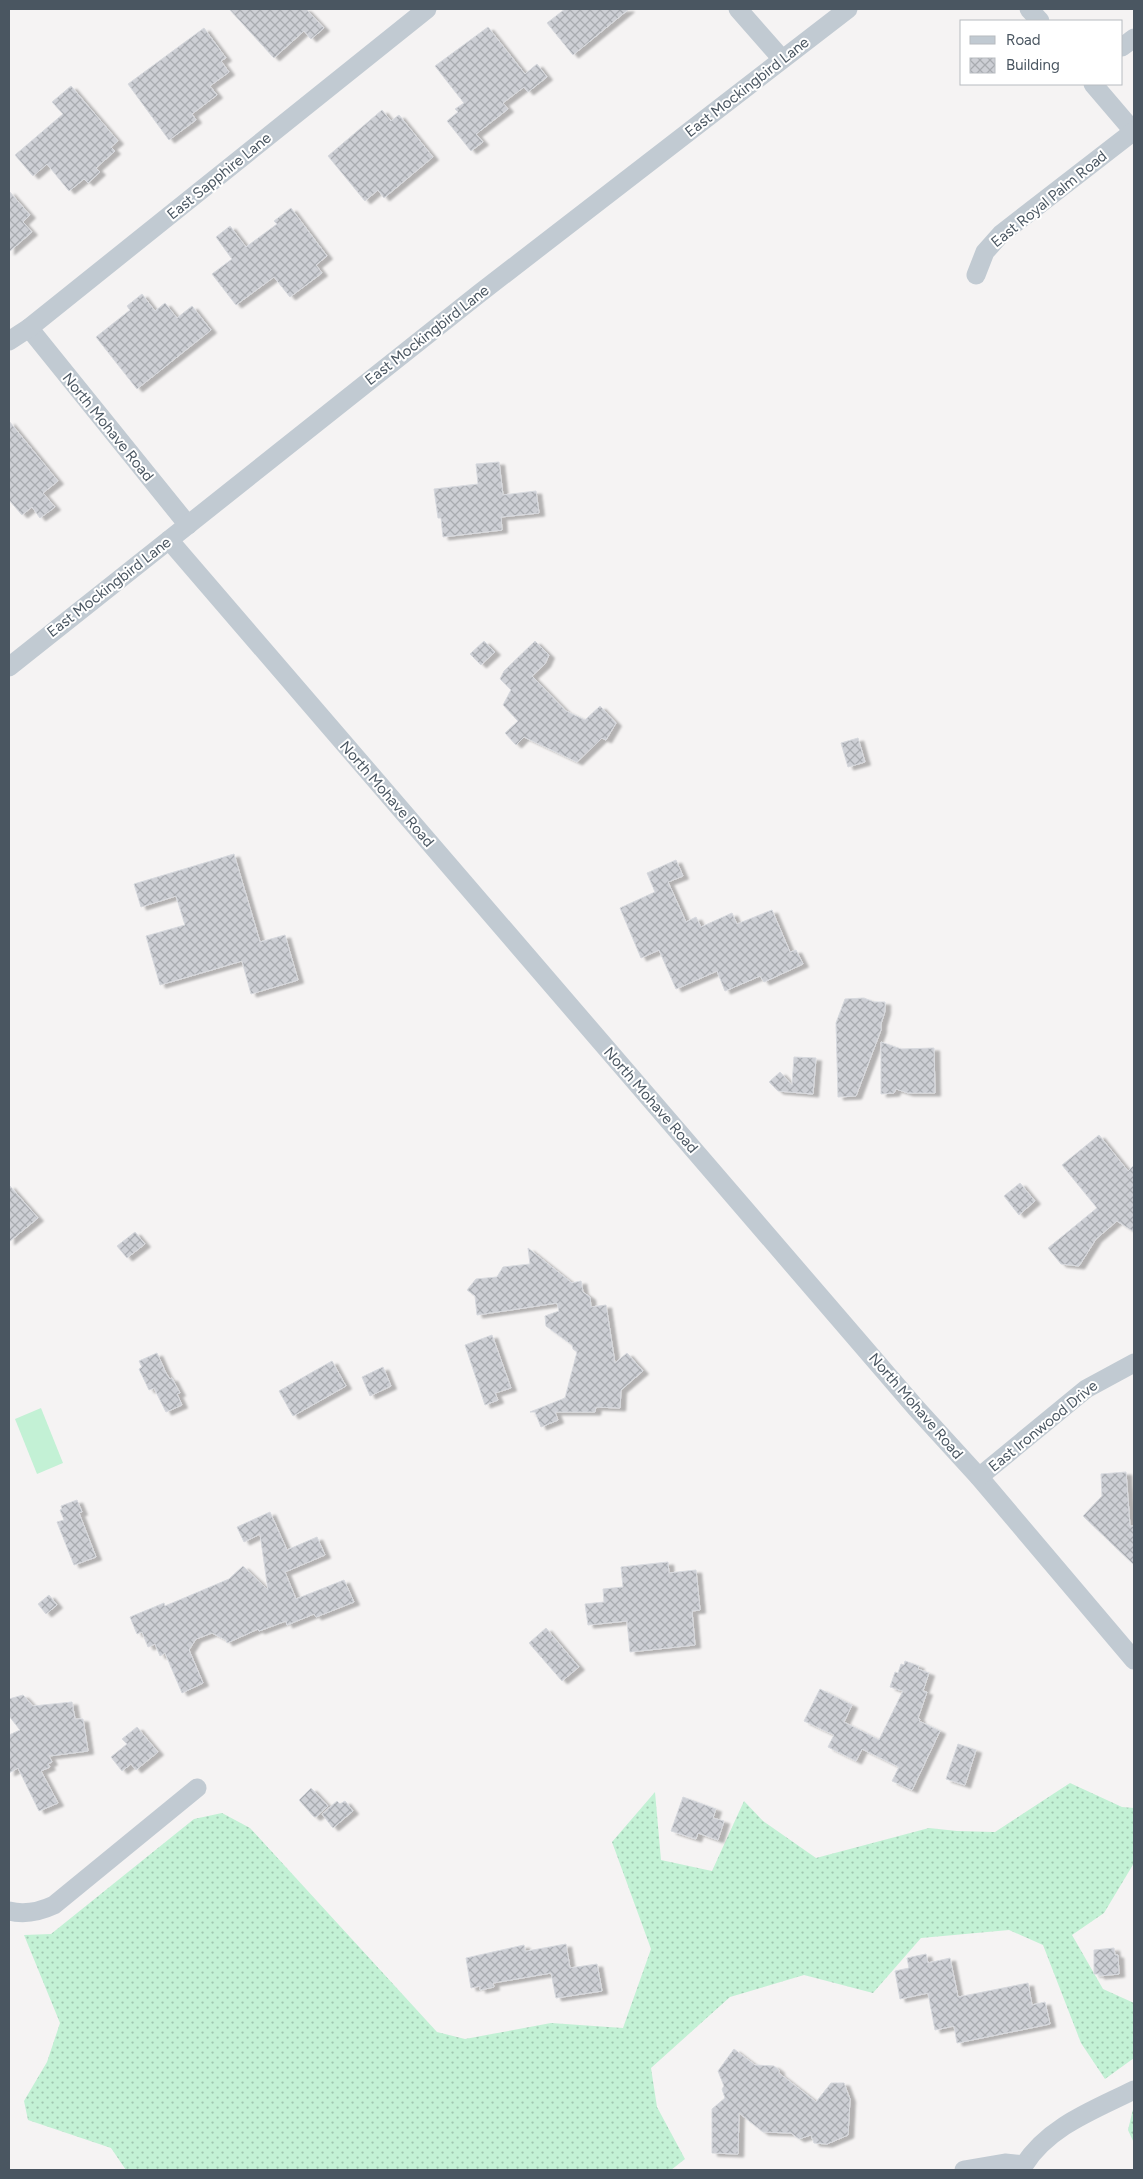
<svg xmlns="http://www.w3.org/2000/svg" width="1143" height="2179" font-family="Figtree,sans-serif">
	<defs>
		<pattern id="grass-dots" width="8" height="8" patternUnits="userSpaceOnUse" patternTransform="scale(1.25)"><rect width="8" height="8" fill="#c3f1d5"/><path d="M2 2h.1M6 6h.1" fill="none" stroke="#a0c6b0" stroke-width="1.8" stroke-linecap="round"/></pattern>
		<pattern id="building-cross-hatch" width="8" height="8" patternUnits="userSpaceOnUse" patternTransform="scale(1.25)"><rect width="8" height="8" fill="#cdcfd5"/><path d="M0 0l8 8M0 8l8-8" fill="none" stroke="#a8abb0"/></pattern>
		<filter id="shadow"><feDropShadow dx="5.5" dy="3" stdDeviation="1" flood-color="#0004"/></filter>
	</defs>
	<rect width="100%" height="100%" fill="#f5f3f3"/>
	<g fill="url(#grass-dots)">
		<path d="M1070 1783 1122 1807 1134 1808V1863L1104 1913 1072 1935 1103 1989 1134 2003V2058L1105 2079 1081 2043 1043 1945 1009 1930 921 1938 873 1993 804 1975 730 1997 651 2068 657 2107 685 2159 671 2170H126L111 2148 28 2120 24 2101 47 2062 60 2023 24 1935 51 1934 194 1819 222 1813 250 1828 437 2032 465 2039 551 2023 623 2028 651 1949 612 1842 655 1792 661 1860 712 1871 744 1801 763 1821 816 1858 929 1828 957 1831 995 1832Z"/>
		<path d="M1134 2105V2143L1128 2130Z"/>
	</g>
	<path fill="#c3f1d5" d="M41 1408 63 1463 37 1474 15 1419Z"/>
	<g fill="url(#building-cross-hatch)" stroke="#d7d9de" filter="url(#shadow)">
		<path d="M229 9H306L324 28 311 39 304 31 274 58Z"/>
		<path d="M565 9H629L573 55 547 23Z"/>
		<path d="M488 27 525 74 537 64 547 77 528 92 524 87 503 103 508 109 476 134 483 142 471 151 447 121 458 112 455 109 464 103 435 66Z"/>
		<path d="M204 28 226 58 221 61 229 72 210 86 217 95 192 114 196 120 169 140 128 84Z"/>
		<path d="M71 86 118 141 111 147 115 151 96 168 100 172 88 183 84 179 69 191 47 164 33 176 15 155 63 114 52 102Z"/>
		<path d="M382 110 391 121 399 115 433 157 384 198 378 190 365 201 328 156Z"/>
		<path d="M9 191 30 215 23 222 32 232 9 252Z"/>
		<path d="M291 208 327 256 316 265 322 273 290 297 274 277 236 305 212 274 232 259 216 237 230 226 246 247 277 224 274 221Z"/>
		<path d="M142 294 155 311 165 303 177 318 192 306 211 330 137 389 96 337 130 310 127 306Z"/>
		<path d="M9 421 58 481 43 493 55 507 40 518 32 507 22 515 9 500Z"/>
		<path d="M499 462 503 495 536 491 539 513 501 517 502 530 443 537 441 518H438L434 489 478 484 476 464Z"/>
		<path d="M484 641 495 652 481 665 470 654Z"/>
		<path d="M535 641 549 655 545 664 532 676 566 711 585 720 600 706 616 723 606 740 602 738 577 762 524 737 516 745 505 733 518 721 503 705 511 690 500 679 504 671Z"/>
		<path d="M858 738 865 762 848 767 841 743Z"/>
		<path d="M234 854 260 942 285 935 298 980 251 994 242 961 160 985 146 936 185 925 176 896 141 907 134 884Z"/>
		<path d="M676 860 683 876 668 882 686 922 696 917 701 927 732 913 737 924 772 910 790 952 796 950 803 964 764 982 760 976 725 991 717 971 676 989 659 950 641 958 620 908 655 892 647 873Z"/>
		<path d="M864 998 874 1002H885V1011L881 1024V1030L856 1096 838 1097 836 1023 845 999Z"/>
		<path d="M881 1042 901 1049 934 1048 935 1093H908L896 1089 894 1093 881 1094Z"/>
		<path d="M794 1057 816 1058 813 1094 778 1091 769 1082 780 1072 792 1085Z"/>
		<path d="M1099 1135 1128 1171 1134 1165V1232L1117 1221 1096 1239 1079 1266 1061 1264 1048 1248 1097 1208 1062 1165Z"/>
		<path d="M1020 1183 1035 1201 1019 1215 1004 1196Z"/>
		<path d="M9 1185 38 1218 9 1242Z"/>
		<path d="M135 1232 145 1244 127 1258 117 1246Z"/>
		<path d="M528 1248 572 1283 581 1281 583 1292 590 1297 591 1307 606 1305 615 1363 627 1353 643 1371 621 1390 620 1408 596 1407 595 1412H555L558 1420 541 1427 535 1412H530L565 1398 577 1352 573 1349 572 1345 546 1326 545 1316 559 1311 557 1303 477 1315 475 1296 467 1290 476 1279 497 1277 503 1267 530 1264Z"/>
		<path d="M492 1335 511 1388 495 1393 498 1400 485 1405 465 1345Z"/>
		<path d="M157 1353 166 1373 170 1379 172 1378 180 1393 177 1394 182 1405 166 1412 154 1388 149 1390 139 1369 142 1367 139 1361Z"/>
		<path d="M332 1361 346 1386 293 1416 279 1391Z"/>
		<path d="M383 1367 391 1386 370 1396 362 1377Z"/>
		<path d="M1126 1472 1130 1526H1134V1565L1083 1516 1102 1496 1101 1474Z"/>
		<path d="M77 1500 82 1512 79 1513 96 1557 74 1565 57 1522 64 1520 60 1510 62 1509 61 1506Z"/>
		<path d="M270 1512 287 1550 317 1537 325 1555 285 1572 296 1599 344 1580 354 1602 316 1617 314 1614 287 1625 286 1621 259 1631 258 1629 227 1643 226 1640 212 1633 196 1639 189 1650 203 1683 182 1693 165 1653 160 1656 155 1644 148 1647 142 1632 137 1634 130 1617 164 1603 165 1606 229 1579 243 1566 268 1590 260 1534 244 1542 237 1527Z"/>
		<path d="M668 1562 669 1573 696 1570 700 1610 692 1611 695 1645 630 1652 627 1621 588 1625 585 1604 604 1602 603 1589 623 1587 621 1567Z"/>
		<path d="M49 1595 57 1605 46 1614 38 1604Z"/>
		<path d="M546 1628 579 1667 562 1681 529 1643Z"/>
		<path d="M905 1661 919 1666 918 1669 929 1673 923 1691 927 1692 918 1718 920 1719 919 1721 940 1731 912 1790 892 1781 899 1767 862 1749 856 1761 828 1747 834 1735 804 1721 820 1689 852 1705 844 1722 879 1740 903 1691 890 1687 895 1672 898 1673 901 1664 904 1665Z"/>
		<path d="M23 1695 33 1706 72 1702 75 1719H83L88 1751 49 1756 52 1762 48 1764 50 1767 41 1771 58 1803 39 1811 18 1768 9 1773V1735L20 1730 9 1716V1699Z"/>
		<path d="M137 1727 158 1752 136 1770 131 1764 122 1771 111 1757 127 1744 122 1739Z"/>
		<path d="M958 1744 976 1750 965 1785 946 1779Z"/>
		<path d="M311 1788 328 1806 316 1817H314L299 1800Z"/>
		<path d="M683 1797 716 1809 713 1818 724 1821 718 1840 698 1833 696 1839 671 1831Z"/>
		<path d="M337 1801 340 1804 345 1801 353 1811 333 1828 322 1814Z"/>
		<path d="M566 1944 570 1968 597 1964 602 1991 556 1998 551 1973 493 1983 494 1987 480 1990V1986L471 1988 466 1958 524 1945 525 1951H527Z"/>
		<path d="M1114 1948 1115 1955H1118L1119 1974 1099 1976V1974H1094V1950Z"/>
		<path d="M926 1954 928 1963 950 1958 958 1997 1028 1983 1032 2005 1045 2002 1050 2024 957 2043 954 2026 935 2030 928 1993 900 1999 895 1971 909 1968 907 1958Z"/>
		<path d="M734 2049 755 2065 774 2066 779 2070V2073L816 2102 831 2083H844L850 2099 848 2135 827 2144 814 2143 811 2135 799 2139 791 2133 763 2132 739 2113 738 2154 712 2153V2109L725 2098 722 2089 724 2086 718 2071Z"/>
	</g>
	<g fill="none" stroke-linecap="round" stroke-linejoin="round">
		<g stroke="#c1cad2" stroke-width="19">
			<path d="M738 9 782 59"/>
			<path d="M1029 9 1040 21"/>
			<path d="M1122 47 1134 38"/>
			<path d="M1093 84 1134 132"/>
			<path d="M976 275 985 252 1001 234 1134 131"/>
			<path d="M29 328 188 525"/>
			<path d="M9 341 29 328 427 9"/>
			<path d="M169 540 916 1408 979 1477 1134 1660"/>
			<path d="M9 667 480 293 848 9"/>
			<path d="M979 1477 1086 1389 1134 1363"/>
			<path d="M9 1911C25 1915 39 1912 54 1905L197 1788"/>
			<path d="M1024 2165C1049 2126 1094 2110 1134 2090"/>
			<path d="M964 2170 1005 2163 1024 2165"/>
		</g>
	</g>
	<g text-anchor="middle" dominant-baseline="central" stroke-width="4" stroke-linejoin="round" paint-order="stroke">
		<g font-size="15" fill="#4a5661" stroke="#fff">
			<text transform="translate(747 87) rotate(-38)">East Mockingbird Lane</text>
			<text transform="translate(219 176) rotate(-39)">East Sapphire Lane</text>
			<text transform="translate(1049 199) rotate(-39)">East Royal Palm Road</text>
			<text transform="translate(427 335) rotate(-38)">East Mockingbird Lane</text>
			<text transform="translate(108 427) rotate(51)">North Mohave Road</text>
			<text transform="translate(109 587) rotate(-38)">East Mockingbird Lane</text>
			<text transform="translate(387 794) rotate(49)">North Mohave Road</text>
			<text transform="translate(651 1100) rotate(49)">North Mohave Road</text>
			<text transform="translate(916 1406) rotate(49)">North Mohave Road</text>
			<text transform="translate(1043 1426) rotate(-39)">East Ironwood Drive</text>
		</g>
	</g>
	<rect width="1143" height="2179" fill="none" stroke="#4a5661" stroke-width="20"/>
	<rect x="960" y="20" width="162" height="65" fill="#ffffff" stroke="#b7bbc0"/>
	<rect x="970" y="36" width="25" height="8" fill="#c1cad2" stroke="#b7bbc0"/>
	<text x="1006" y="45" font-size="15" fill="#4a5661">Road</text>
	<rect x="970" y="58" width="25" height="15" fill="url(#building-cross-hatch)" stroke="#b7bbc0"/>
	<text x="1006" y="70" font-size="15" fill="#4a5661">Building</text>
</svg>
